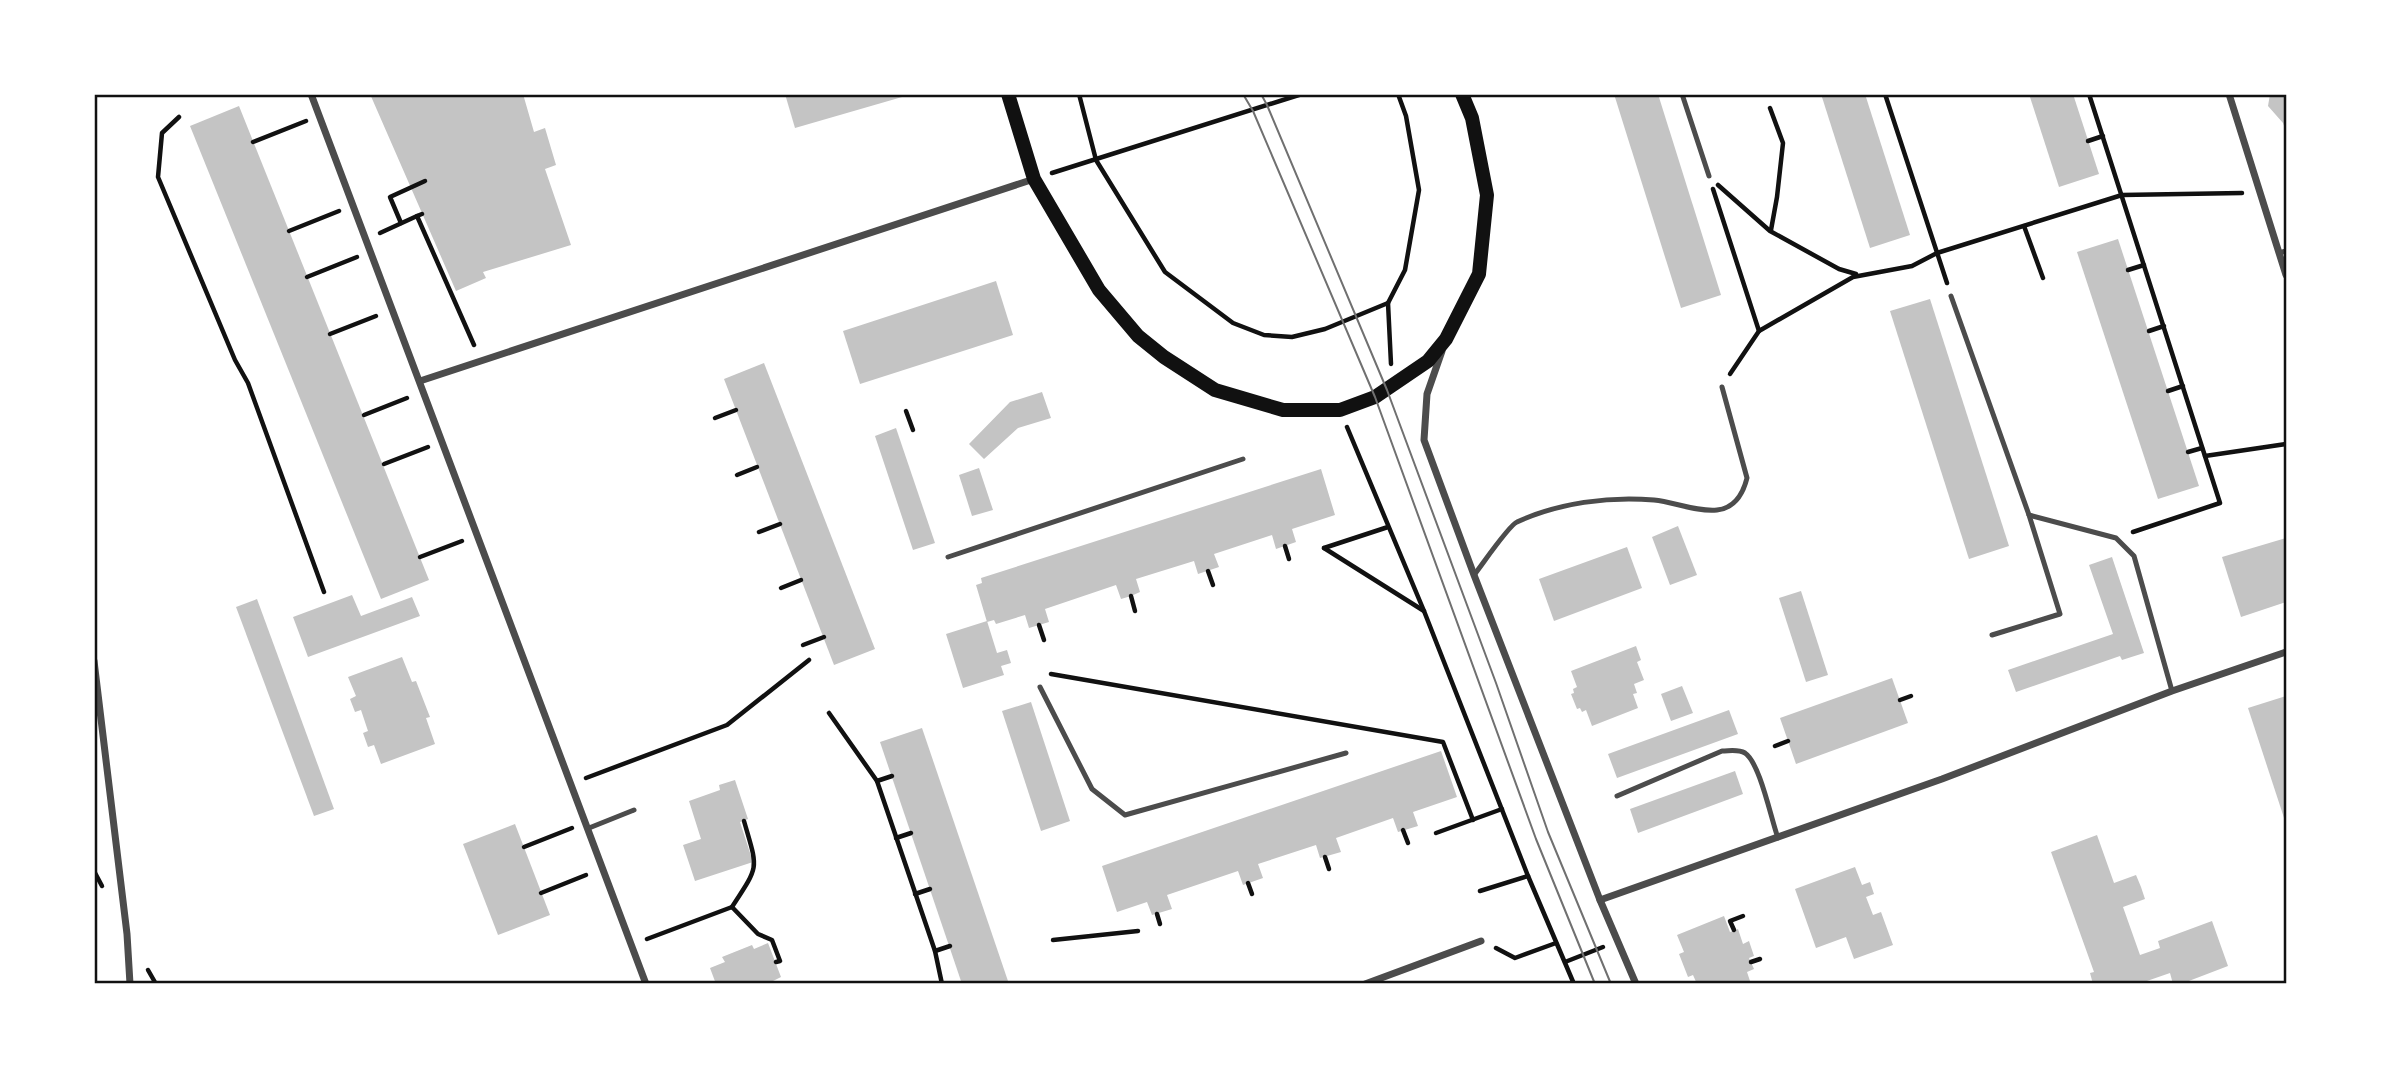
<svg xmlns="http://www.w3.org/2000/svg" width="2381" height="1078" font-family="'PT Sans',sans-serif">
	<rect width="100%" height="100%" fill="#fff"/>
	<g fill="#c4c4c4">
		<path d="M370 94H523L534 132 545 128 556 165 545 169 571 245 483 272 486 278 456 291Z"/>
		<path d="M785 94H908L909 95 795 128Z"/>
		<path d="M1614 94H1658L1721 295 1681 308Z"/>
		<path d="M1821 94H1865L1910 235 1870 248Z"/>
		<path d="M2029 94H2073L2099 174 2059 187Z"/>
		<path d="M2270 94H2286V131L2283 123 2268 106Z"/>
		<path d="M239 106 429 580 381 599 190 126Z"/>
		<path d="M2118 239 2199 486 2158 499 2077 252Z"/>
		<path d="M996 281 1013 335 860 384 843 331Z"/>
		<path d="M1930 299 2009 546 1969 559 1890 311Z"/>
		<path d="M764 363 875 649 834 665 724 379Z"/>
		<path d="M1042 392 1051 418 1018 428 984 459 969 444 1010 402Z"/>
		<path d="M896 428 935 543 913 550 875 436Z"/>
		<path d="M979 468 993 510 972 516 959 475Z"/>
		<path d="M1321 469 1335 515 1292 529 1296 542 1276 549 1272 535 1214 554 1219 567 1198 574 1194 561 1136 579 1140 592 1131 596 1121 599 1116 585 1045 609 1049 622 1029 628 1025 615 996 624 994 620 987 622 976 585 982 583 981 578Z"/>
		<path d="M1678 526 1697 575 1670 585 1652 537Z"/>
		<path d="M2286 538V602L2241 617 2222 557Z"/>
		<path d="M1627 547 1642 588 1554 621 1539 579Z"/>
		<path d="M2112 557 2144 653 2122 660 2120 656 2016 692 2008 670 2113 634 2089 565Z"/>
		<path d="M1801 591 1828 675 1806 682 1779 598Z"/>
		<path d="M352 595 361 616 412 597 420 616 308 657 293 617Z"/>
		<path d="M257 599 334 809 314 816 236 607Z"/>
		<path d="M987 621 997 653 1007 650 1011 663 1001 666 1004 675 963 688 946 634Z"/>
		<path d="M1636 646 1641 660 1637 662 1644 680 1634 684 1637 693 1633 694 1638 708 1592 726 1586 710 1582 712 1580 708 1577 709 1571 694 1574 693 1573 689 1577 687 1571 671Z"/>
		<path d="M402 657 412 682 416 681 430 717 426 718 435 744 381 764 374 745 368 747 363 733 368 731 361 710 355 712 350 699 356 696 348 677Z"/>
		<path d="M1892 678 1908 723 1796 764 1780 718Z"/>
		<path d="M1682 686 1693 713 1671 721 1661 694Z"/>
		<path d="M2286 696V824L2248 708Z"/>
		<path d="M1031 702 1070 821 1041 831 1002 711Z"/>
		<path d="M1729 710 1738 734 1617 778 1608 754Z"/>
		<path d="M922 728 1009 984H962L880 742Z"/>
		<path d="M1441 751 1457 797 1413 812 1418 826 1398 832 1393 818 1336 838 1341 852 1320 858 1316 845 1258 864 1263 878 1243 885 1238 871 1167 895 1172 909 1152 915 1147 902 1117 912 1102 866Z"/>
		<path d="M1735 771 1743 794 1638 833 1630 809Z"/>
		<path d="M735 780 748 819 740 822 753 862 695 881 683 845 701 839 689 801 720 790 719 785Z"/>
		<path d="M515 824 550 915 498 935 463 844Z"/>
		<path d="M2097 835 2114 883 2136 875 2141 887 2145 899 2123 907 2140 955 2160 948 2158 941 2212 921 2228 966 2181 984H2173L2170 973 2144 982 2145 984H2093L2090 973 2094 972 2051 852Z"/>
		<path d="M1855 867 1862 885 1870 882 1874 894 1866 897 1873 915 1881 912 1893 945 1854 959 1846 937 1816 948 1795 889Z"/>
		<path d="M1724 916 1730 932 1738 929 1743 944 1749 941 1754 956 1749 958 1754 969 1747 972 1751 984H1697L1693 975 1688 977 1679 954 1684 952 1677 935Z"/>
		<path d="M768 943 781 977 767 984H716L710 968 725 962 722 957 752 945 754 949Z"/>
	</g>
	<g fill="none" stroke-linecap="round" stroke-linejoin="round">
		<g stroke="#111" stroke-width="4.5">
			<path d="M1079 94 1096 160 1165 272 1233 323 1264 335 1292 337 1325 329 1388 303"/>
			<path d="M1885 94 1947 283"/>
			<path d="M2089 94 2220 503 2133 532"/>
			<path d="M1770 108 1783 143 1777 197 1771 230"/>
			<path d="M179 117 162 133 158 177 235 360 248 383 324 592"/>
			<path d="M2088 141 2103 136"/>
			<path d="M253 142 306 121"/>
			<path d="M1052 173 1302 94"/>
			<path d="M1718 185 1770 231 1839 269 1856 274"/>
			<path d="M1713 189 1759 331 1853 277 1912 266 1937 253 2122 195 2242 193"/>
			<path d="M422 214 417 216 474 345"/>
			<path d="M401 223 390 197 425 181"/>
			<path d="M2024 226 2043 278"/>
			<path d="M289 231 339 211"/>
			<path d="M380 233 417 216"/>
			<path d="M2128 270 2144 265"/>
			<path d="M307 277 357 257"/>
			<path d="M2149 331 2164 326"/>
			<path d="M330 334 376 316"/>
			<path d="M1391 364 1388 303 1405 270 1419 190 1406 116 1398 94"/>
			<path d="M1730 374 1759 331"/>
			<path d="M2168 391 2183 386"/>
			<path d="M906 411 913 430"/>
			<path d="M364 415 407 398"/>
			<path d="M715 418 736 410"/>
			<path d="M1347 427 1424 611 1528 876 1574 984"/>
			<path d="M2188 452 2202 448"/>
			<path d="M2205 456 2286 444"/>
			<path d="M384 464 428 447"/>
			<path d="M737 475 757 467"/>
			<path d="M759 532 780 524"/>
			<path d="M1285 546 1289 559"/>
			<path d="M1324 548 1424 611"/>
			<path d="M1324 548 1388 527"/>
			<path d="M420 557 462 541"/>
			<path d="M1208 571 1213 585"/>
			<path d="M781 588 801 580"/>
			<path d="M1131 596 1135 611"/>
			<path d="M1039 625 1044 640"/>
			<path d="M803 645 824 637"/>
			<path d="M1051 674 1443 742 1473 820"/>
			<path d="M1900 700 1911 696"/>
			<path d="M829 713 877 781 935 951 942 984"/>
			<path d="M1775 746 1788 741"/>
			<path d="M586 778 727 725 809 660"/>
			<path d="M877 781 892 776"/>
			<path d="M1403 830 1408 843"/>
			<path d="M1436 833 1502 809"/>
			<path d="M896 838 911 833"/>
			<path d="M524 847 572 828"/>
			<path d="M1325 857 1329 869"/>
			<path d="M94 871 102 886"/>
			<path d="M1248 883 1252 894"/>
			<path d="M1480 891 1528 876"/>
			<path d="M541 893 586 875"/>
			<path d="M915 894 930 889"/>
			<path d="M732 907C760 864 758 870 744 821"/>
			<path d="M1157 914 1160 924"/>
			<path d="M1734 930 1730 921 1743 916"/>
			<path d="M647 939 732 907 758 934 772 940 780 961 776 962"/>
			<path d="M1053 940 1138 931"/>
			<path d="M1496 948 1515 958 1556 943"/>
			<path d="M935 951 950 946"/>
			<path d="M1565 962 1603 947"/>
			<path d="M1751 962 1760 959"/>
			<path d="M148 970 156 984"/>
		</g>
		<g stroke="#4c4c4c" stroke-width="5">
			<path d="M1682 94 1709 176"/>
			<path d="M2279 253 2286 251"/>
			<path d="M1951 296 2029 515 2116 538 2134 556 2172 691"/>
			<path d="M948 557 1243 459"/>
			<path d="M1474 575C1482 565 1509 525 1517 522 1558 503 1609 496 1654 500 1674 502 1696 512 1717 510 1735 508 1743 494 1747 478L1722 387"/>
			<path d="M1992 635 2060 614 2029 515"/>
			<path d="M1040 687 1092 789 1125 815 1346 753"/>
			<path d="M1617 796 1722 751C1730 751 1738 749 1745 753 1760 763 1771 819 1778 838"/>
			<path d="M589 828 634 810"/>
		</g>
		<g stroke="#4c4c4c" stroke-width="7">
			<path d="M311 94 646 984"/>
			<path d="M2229 94 2286 275"/>
			<path d="M1442 351 1427 394 1424 440 1474 575 1600 900 1636 984"/>
			<path d="M420 381 1034 179"/>
			<path d="M94 661 127 934 130 984"/>
			<path d="M1600 900 1942 779 2172 691 2286 652"/>
			<path d="M1365 984 1481 941"/>
		</g>
		<path stroke="#111" stroke-width="14" d="M1008 94 1034 179 1099 290 1138 336 1164 357 1215 390 1283 410H1340L1375 397 1428 361 1446 339 1479 274 1487 195 1472 118 1462 94"/>
		<g stroke="#707070" stroke-width="2">
			<path d="M1243 94 1253 111 1375 397 1536 839 1595 984"/>
			<path d="M1261 94 1267 105 1387 390 1496 683 1548 832 1611 984"/>
		</g>
	</g>
	<rect width="2381" height="1078" fill="none" stroke="#ffffff" stroke-width="192"/>
	<rect x="96" y="96" width="2189" height="886" fill="none" stroke="#111" stroke-width="2.5"/>
</svg>
